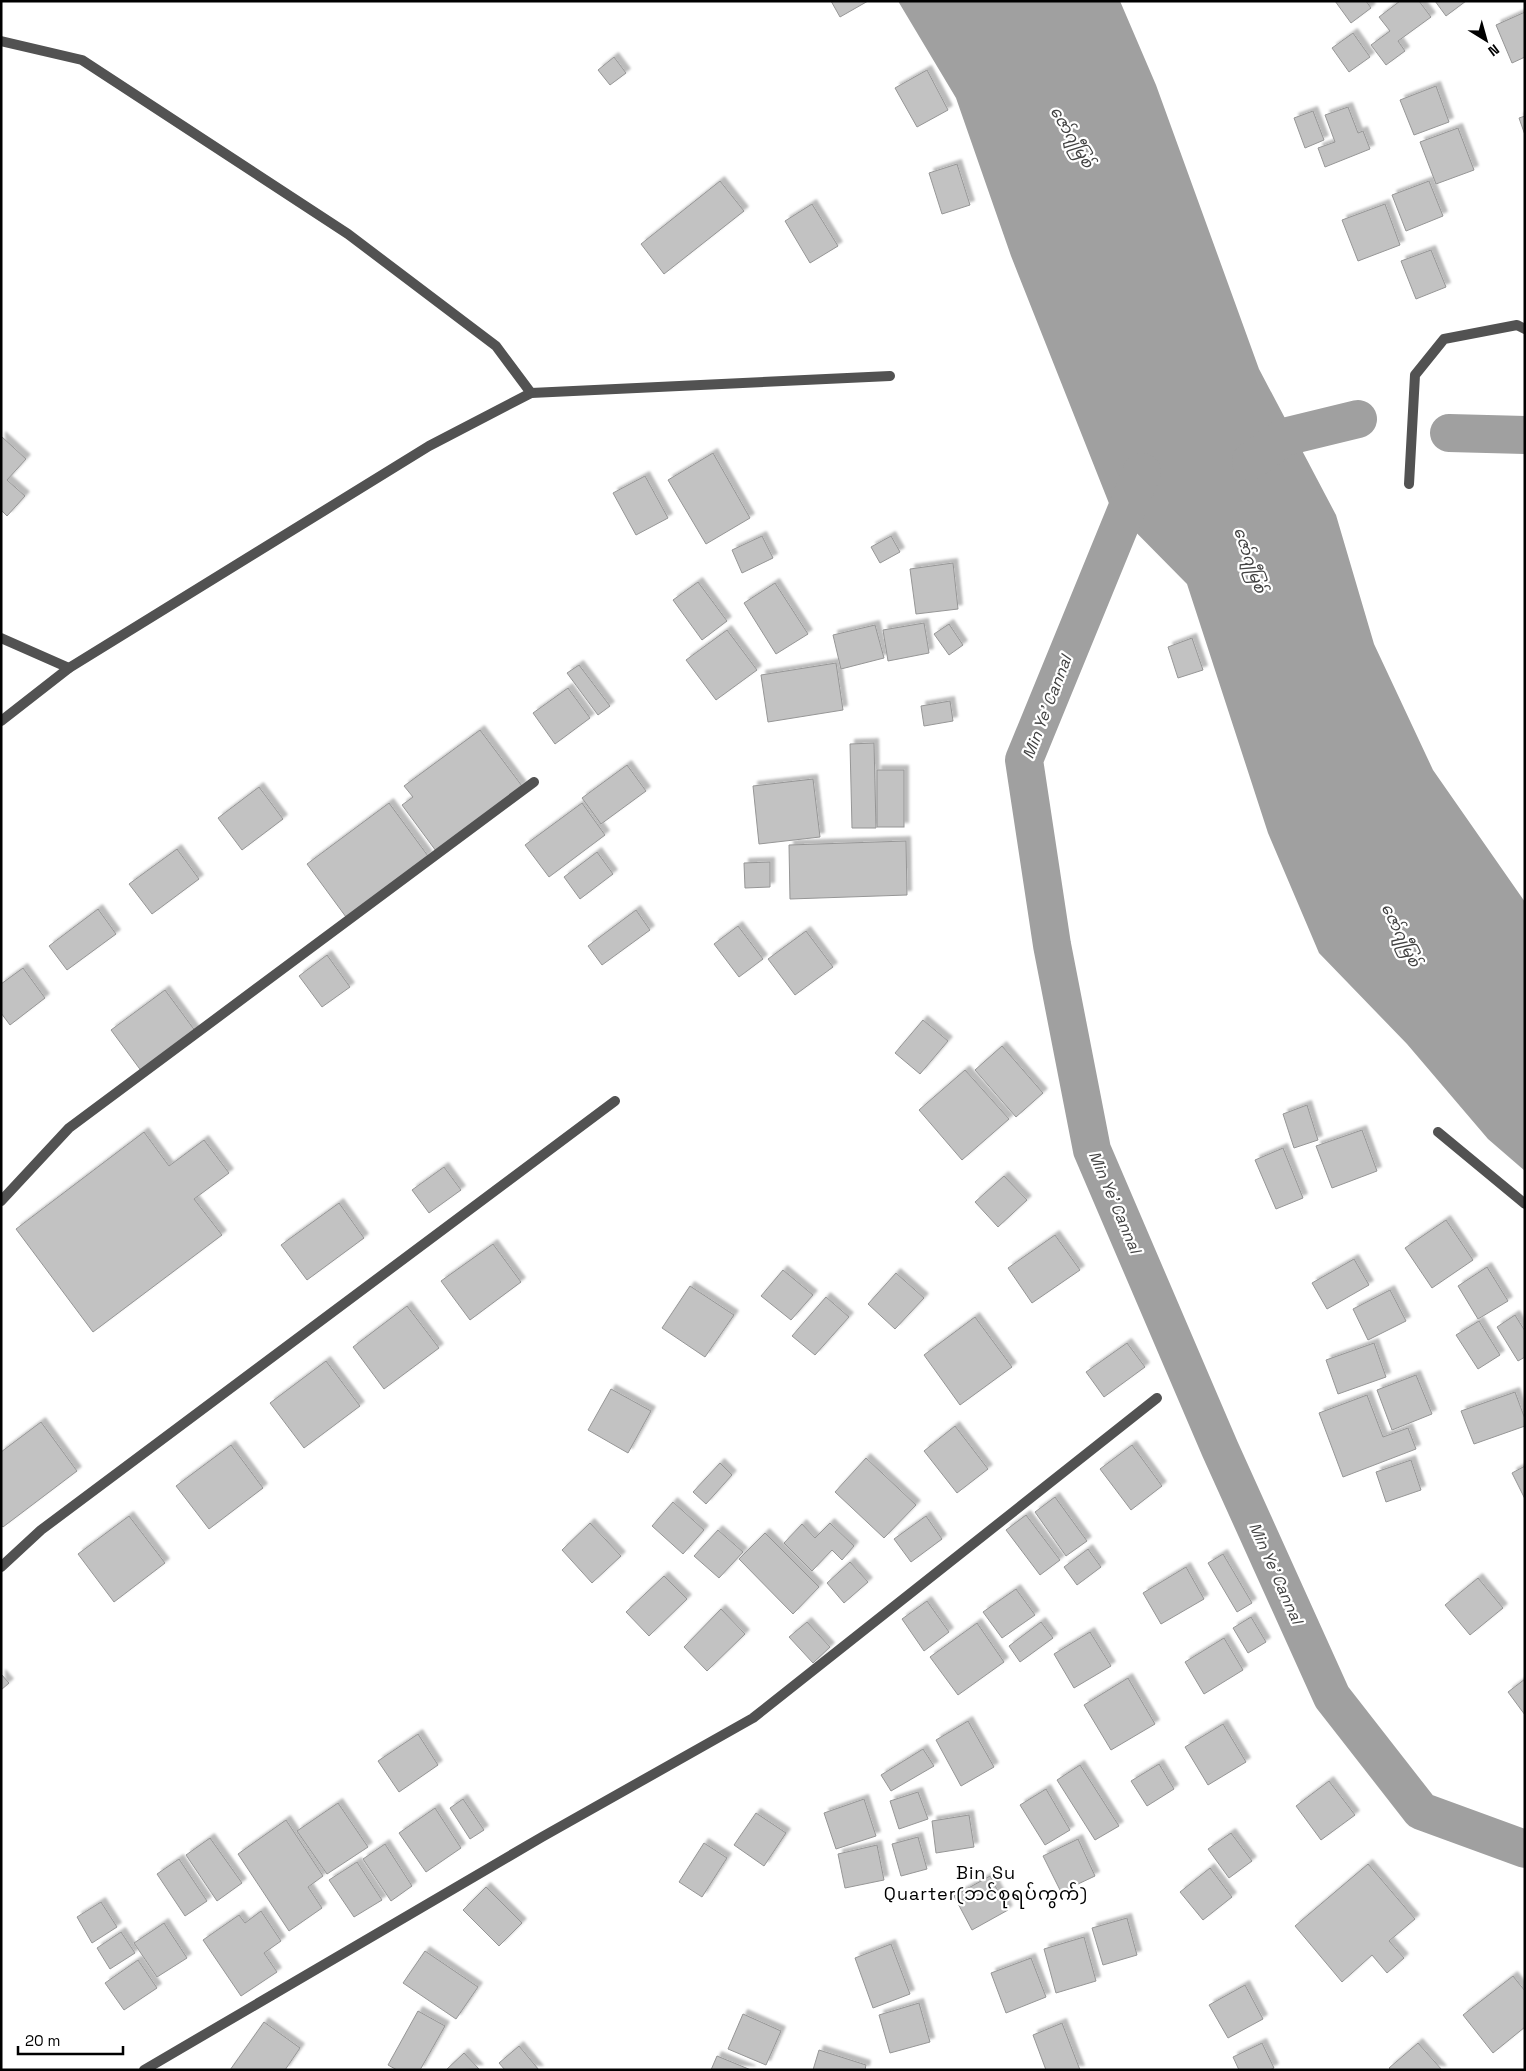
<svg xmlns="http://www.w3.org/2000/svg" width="1526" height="2071" font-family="'Space Grotesk','Noto Sans Myanmar',sans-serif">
	<defs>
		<filter id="shadow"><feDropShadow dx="4.5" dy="-4.5" stdDeviation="1" flood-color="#0004"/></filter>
	</defs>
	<rect width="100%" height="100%" fill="#fff"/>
	<path fill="#a0a0a0" d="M898 1H1120L1156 85 1259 369 1336 515 1374 644 1433 770 1525 902V1171L1488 1139 1407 1044 1319 953 1268 833 1187 584 1110 506 1011 256 956 98Z"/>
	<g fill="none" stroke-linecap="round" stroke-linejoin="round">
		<g stroke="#a0a0a0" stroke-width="38">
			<path d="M1449 433 1525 435"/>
			<path d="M1251 461 1284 437 1358 419"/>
			<path d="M1142 472 1024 760 1052 945 1092 1150 1220 1449 1332 1697 1421 1811 1525 1849"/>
		</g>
	</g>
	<g fill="#c2c2c2" stroke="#969696" filter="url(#shadow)">
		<path d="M831 1H868L840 17Z"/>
		<path d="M1335 1H1366L1371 8 1351 23Z"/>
		<path d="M1400 1H1419L1431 17 1398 41 1405 51 1386 65 1371 45 1390 31 1379 17Z"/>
		<path d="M1435 1H1466L1446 16Z"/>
		<path d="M1525 12V57L1512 63 1496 25Z"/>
		<path d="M1353 33 1370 57 1349 72 1332 48Z"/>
		<path d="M614 57 626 73 610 85 598 70Z"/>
		<path d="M927 70 948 110 917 127 895 88Z"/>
		<path d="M1436 86 1449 122 1414 135 1400 100Z"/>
		<path d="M1348 107 1358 133 1363 131 1370 149 1325 167 1318 148 1335 142 1325 115Z"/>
		<path d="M1313 111 1324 140 1305 148 1294 118Z"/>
		<path d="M1525 116V135L1519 118Z"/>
		<path d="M1458 128 1474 170 1436 184 1420 142Z"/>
		<path d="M957 164 970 205 942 214 929 173Z"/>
		<path d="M720 181 744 211 664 274 641 244Z"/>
		<path d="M1429 181 1443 216 1406 231 1392 195Z"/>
		<path d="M812 204 838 246 810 263 785 221Z"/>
		<path d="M1385 204 1400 245 1358 261 1342 220Z"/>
		<path d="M1431 250 1446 287 1416 299 1401 261Z"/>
		<path d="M1 436 26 459 7 480 25 496 7 516 1 510Z"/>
		<path d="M713 453 750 518 706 544 668 480Z"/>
		<path d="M645 476 668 518 636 535 613 493Z"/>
		<path d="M762 536 773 558 742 573 732 550Z"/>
		<path d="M891 536 900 552 880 563 871 547Z"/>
		<path d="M953 563 958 609 916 614 910 569Z"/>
		<path d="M698 582 727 621 702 640 673 600Z"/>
		<path d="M775 583 808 634 776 654 744 603Z"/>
		<path d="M924 623 929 653 888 661 883 630Z"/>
		<path d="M949 624 963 645 949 655 934 634Z"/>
		<path d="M875 625 884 658 841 669 833 635Z"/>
		<path d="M727 630 757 670 716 700 686 660Z"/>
		<path d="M1192 638 1203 670 1178 678 1168 647Z"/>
		<path d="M836 663 843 710 768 722 761 675Z"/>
		<path d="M579 665 610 706 598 715 567 673Z"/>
		<path d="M568 688 590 718 555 744 533 713Z"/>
		<path d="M950 701 953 721 924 726 921 706Z"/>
		<path d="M480 730 522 786 436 851 402 805 413 797 404 786Z"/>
		<path d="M874 743 876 828H852L850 744Z"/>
		<path d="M627 765 646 791 601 824 582 798Z"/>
		<rect x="877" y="770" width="27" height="57"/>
		<path d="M813 779 820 837 759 844 753 786Z"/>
		<path d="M259 787 283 819 242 850 218 818Z"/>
		<path d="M389 803 428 856 346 917 307 864Z"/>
		<path d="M582 803 605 835 549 877 525 845Z"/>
		<path d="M906 841 907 895 790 899 789 845Z"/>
		<path d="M177 849 199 879 152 914 129 884Z"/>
		<path d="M597 852 613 874 580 899 564 877Z"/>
		<path d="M770 862V887L745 888 744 863Z"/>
		<path d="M98 909 116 934 67 970 49 946Z"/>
		<path d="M636 910 650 930 602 965 588 946Z"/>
		<path d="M738 926 763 959 739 977 714 944Z"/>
		<path d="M806 931 833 967 795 995 768 959Z"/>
		<path d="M327 955 350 987 322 1007 299 976Z"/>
		<path d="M23 968 45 998 10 1025 1 1013V984Z"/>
		<path d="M165 990 196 1032 142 1072 111 1030Z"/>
		<path d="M923 1020 948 1041 920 1074 895 1053Z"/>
		<path d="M1002 1046 1043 1093 1016 1117 975 1070Z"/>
		<path d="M965 1070 1009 1119 962 1160 919 1110Z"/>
		<path d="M1307 1105 1318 1140 1294 1148 1283 1114Z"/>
		<path d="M1362 1130 1377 1171 1332 1188 1316 1146Z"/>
		<path d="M144 1132 169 1166 204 1140 229 1173 194 1199 222 1235 93 1332 16 1229Z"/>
		<path d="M1283 1148 1303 1198 1276 1209 1255 1160Z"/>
		<path d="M444 1167 461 1190 429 1213 412 1190Z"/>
		<path d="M1004 1176 1027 1200 998 1227 975 1202Z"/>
		<path d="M339 1203 364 1238 307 1280 281 1245Z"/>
		<path d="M1446 1220 1473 1260 1432 1288 1405 1248Z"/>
		<path d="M1055 1235 1080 1270 1032 1303 1008 1268Z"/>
		<path d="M493 1244 521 1282 470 1320 441 1281Z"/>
		<path d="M1354 1259 1369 1285 1327 1309 1312 1283Z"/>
		<path d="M1487 1267 1508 1301 1478 1319 1458 1286Z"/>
		<path d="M783 1270 813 1295 791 1320 761 1296Z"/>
		<path d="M896 1273 924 1298 895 1329 868 1304Z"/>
		<path d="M690 1286 734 1315 705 1357 662 1328Z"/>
		<path d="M1390 1290 1406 1321 1368 1340 1353 1309Z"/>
		<path d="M826 1297 849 1317 815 1355 792 1336Z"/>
		<path d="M407 1306 439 1348 384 1389 353 1347Z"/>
		<path d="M1515 1315 1525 1331V1357L1518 1361 1497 1327Z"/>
		<path d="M975 1317 1012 1367 960 1405 924 1355Z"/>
		<path d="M1479 1321 1500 1355 1478 1369 1456 1335Z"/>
		<path d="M1127 1343 1145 1367 1104 1397 1086 1372Z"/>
		<path d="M1374 1343 1386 1377 1338 1394 1326 1360Z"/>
		<path d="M326 1361 360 1406 304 1448 270 1403Z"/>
		<path d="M1416 1375 1432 1414 1392 1430 1377 1390Z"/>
		<path d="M611 1389 651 1411 628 1453 588 1430Z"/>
		<path d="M1515 1392 1525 1419V1426L1474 1444 1461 1411Z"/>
		<path d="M1367 1395 1383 1437 1408 1428 1416 1449 1343 1477 1319 1413Z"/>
		<path d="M41 1422 77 1471 3 1527 1 1525V1452Z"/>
		<path d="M955 1426 988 1469 957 1493 924 1451Z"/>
		<path d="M231 1445 263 1488 209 1529 176 1486Z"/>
		<path d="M1132 1445 1162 1486 1131 1510 1100 1469Z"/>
		<path d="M866 1458 916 1505 884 1538 835 1492Z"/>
		<path d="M1411 1460 1421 1490 1386 1502 1376 1472Z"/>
		<path d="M720 1463 732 1475 706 1504 693 1492Z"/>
		<path d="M1525 1466V1499L1512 1473Z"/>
		<path d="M1055 1497 1087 1541 1066 1556 1035 1512Z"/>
		<path d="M673 1502 704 1530 683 1554 652 1526Z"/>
		<path d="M1026 1515 1060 1560 1040 1575 1006 1530Z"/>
		<path d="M129 1516 165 1563 114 1602 78 1554Z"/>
		<path d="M926 1516 942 1539 911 1562 894 1539Z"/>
		<path d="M590 1523 621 1556 592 1583 562 1550Z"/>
		<path d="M830 1523 854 1546 842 1560 832 1550 812 1571 784 1543 802 1524 815 1538Z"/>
		<path d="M718 1530 743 1552 719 1578 694 1556Z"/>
		<path d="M765 1533 819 1587 793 1614 739 1559Z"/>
		<path d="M1088 1549 1101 1567 1077 1585 1064 1567Z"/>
		<path d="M1223 1554 1252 1603 1237 1612 1208 1563Z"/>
		<path d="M850 1562 868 1582 844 1603 827 1583Z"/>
		<path d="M1186 1567 1204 1599 1161 1624 1143 1593Z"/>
		<path d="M664 1576 687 1599 649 1636 626 1612Z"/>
		<path d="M1478 1578 1503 1608 1470 1635 1445 1605Z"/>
		<path d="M1016 1589 1035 1615 1002 1638 983 1612Z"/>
		<path d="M927 1601 949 1632 924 1651 902 1619Z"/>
		<path d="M721 1609 745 1634 707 1671 684 1647Z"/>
		<path d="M1251 1617 1266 1642 1248 1653 1233 1628Z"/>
		<path d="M807 1622 830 1647 813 1663 789 1637Z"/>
		<path d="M1041 1622 1053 1638 1020 1662 1009 1646Z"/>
		<path d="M977 1623 1004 1662 958 1695 930 1657Z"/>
		<path d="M1090 1632 1111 1666 1074 1688 1054 1654Z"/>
		<path d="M1224 1638 1243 1670 1204 1694 1185 1662Z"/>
		<path d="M1 1674 9 1683 1 1690Z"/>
		<path d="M1128 1678 1155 1724 1111 1750 1084 1705Z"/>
		<path d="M1525 1679V1715L1508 1692Z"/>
		<path d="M968 1721 994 1767 961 1786 936 1740Z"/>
		<path d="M1223 1724 1246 1762 1208 1785 1185 1747Z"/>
		<path d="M418 1734 438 1765 399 1792 378 1761Z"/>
		<path d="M923 1749 934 1766 891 1791 881 1775Z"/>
		<path d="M1159 1764 1174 1789 1147 1806 1131 1781Z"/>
		<path d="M1080 1765 1119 1826 1095 1840 1057 1780Z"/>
		<path d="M1329 1781 1355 1815 1321 1840 1296 1806Z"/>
		<path d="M1046 1789 1070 1830 1045 1845 1020 1805Z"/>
		<path d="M918 1792 928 1819 899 1829 890 1801Z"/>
		<path d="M463 1799 484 1830 470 1839 450 1808Z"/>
		<path d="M864 1799 876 1836 836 1849 824 1813Z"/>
		<path d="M338 1803 368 1847 327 1874 297 1831Z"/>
		<path d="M435 1808 461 1848 426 1872 399 1833Z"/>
		<path d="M756 1813 786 1833 764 1866 734 1845Z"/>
		<path d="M969 1815 974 1847 936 1853 932 1821Z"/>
		<path d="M286 1820 323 1876 308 1887 322 1908 289 1931 238 1854Z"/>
		<path d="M1231 1833 1252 1861 1229 1878 1208 1849Z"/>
		<path d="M918 1837 927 1869 901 1876 892 1844Z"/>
		<path d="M210 1838 242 1883 217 1901 186 1855Z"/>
		<path d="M1078 1839 1095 1876 1061 1892 1043 1856Z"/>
		<path d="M704 1843 727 1858 702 1897 679 1882Z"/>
		<path d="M385 1844 412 1886 391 1901 363 1859Z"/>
		<path d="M877 1845 884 1880 845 1888 838 1854Z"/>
		<path d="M179 1859 207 1901 185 1916 157 1874Z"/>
		<path d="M357 1862 382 1900 354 1917 329 1880Z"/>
		<path d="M1368 1864 1415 1919 1389 1941 1404 1958 1387 1973 1372 1955 1342 1982 1295 1926Z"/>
		<path d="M1210 1868 1232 1897 1203 1920 1180 1892Z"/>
		<path d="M990 1876 1008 1910 972 1930 954 1896Z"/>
		<path d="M486 1887 522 1923 499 1946 463 1910Z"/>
		<path d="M101 1902 117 1927 92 1943 77 1917Z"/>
		<path d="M261 1911 281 1941 264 1953 277 1972 241 1996 203 1940 239 1915 245 1923Z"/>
		<path d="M1127 1918 1137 1955 1103 1965 1092 1928Z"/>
		<path d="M164 1923 187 1958 157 1977 134 1943Z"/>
		<path d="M121 1932 135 1953 110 1969 97 1948Z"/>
		<path d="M1084 1937 1096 1981 1056 1993 1044 1949Z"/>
		<path d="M891 1944 910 1994 873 2008 855 1958Z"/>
		<path d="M425 1951 478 1987 456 2019 403 1983Z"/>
		<path d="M1031 1958 1046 1997 1006 2013 991 1973Z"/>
		<path d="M138 1960 157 1988 124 2010 105 1983Z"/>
		<path d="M1513 1976 1525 1991V2027L1493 2053 1463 2015Z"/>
		<path d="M1245 1985 1263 2019 1228 2038 1209 2005Z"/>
		<path d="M919 2003 930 2042 890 2053 879 2015Z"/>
		<path d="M418 2011 445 2026 420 2070H397L388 2065Z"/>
		<path d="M743 2014 781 2031 766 2065 728 2049Z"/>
		<path d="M264 2022 300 2048 285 2070H230Z"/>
		<path d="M1062 2023 1080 2070H1046L1033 2035Z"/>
		<path d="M1262 2043 1274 2068 1270 2070H1239L1233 2057Z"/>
		<path d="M1418 2043 1442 2070H1391L1389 2068Z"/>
		<path d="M519 2046 539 2070H505L499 2063Z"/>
		<path d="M819 2050 866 2065 865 2070H813Z"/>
		<path d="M464 2053 479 2069 446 2070Z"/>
		<path d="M717 2056 751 2070H711Z"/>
	</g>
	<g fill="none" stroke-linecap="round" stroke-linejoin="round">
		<g stroke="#525252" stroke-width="10">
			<path d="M1 721 69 668 429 446 531 393 890 376"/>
			<path d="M1 1201 69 1128 534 782"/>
			<path d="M1 1567 41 1530 615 1101"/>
		</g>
		<g stroke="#525252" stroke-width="10">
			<path d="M1 41 82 60 348 234 496 346 531 393"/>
			<path d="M1409 484 1415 375 1444 339 1517 325 1525 329"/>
			<path d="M1 638 69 668"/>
			<path d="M1438 1132 1525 1204"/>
			<path d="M144 2070 542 1837 753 1718 1157 1398"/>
		</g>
	</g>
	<g text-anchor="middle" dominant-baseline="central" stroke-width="4.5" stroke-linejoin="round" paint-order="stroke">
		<g font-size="16" font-style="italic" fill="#414141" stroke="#fff">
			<text transform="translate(1072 137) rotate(59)">ဇော်ဂျီမြစ်</text>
			<text transform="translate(1250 560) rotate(71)">ဇော်ဂျီမြစ်</text>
			<text transform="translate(1047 707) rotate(-69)">Min Ye' Cannal</text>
			<text transform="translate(1401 935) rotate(64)">ဇော်ဂျီမြစ်</text>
			<text transform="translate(1115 1202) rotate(67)">Min Ye' Cannal</text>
			<text transform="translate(1276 1573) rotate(66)">Min Ye' Cannal</text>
		</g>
		<g font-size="18" letter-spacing="1" fill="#000" stroke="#fff">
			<text x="986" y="1872">Bin Su<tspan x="986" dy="21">Quarter(ဘင်စုရပ်ကွက်)</tspan></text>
		</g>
	</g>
	<rect width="1526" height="2071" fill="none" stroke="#000000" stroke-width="5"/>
	<g transform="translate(1486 40) rotate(143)" stroke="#ffffff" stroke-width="4" paint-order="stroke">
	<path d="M0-4L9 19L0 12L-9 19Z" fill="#000000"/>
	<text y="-8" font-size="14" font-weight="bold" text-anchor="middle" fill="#000000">N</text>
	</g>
	<path d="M18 2046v8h105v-8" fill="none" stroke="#000000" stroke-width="2.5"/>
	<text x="25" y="2046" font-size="15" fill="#000000" stroke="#ffffff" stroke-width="4" paint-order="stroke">20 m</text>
</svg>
